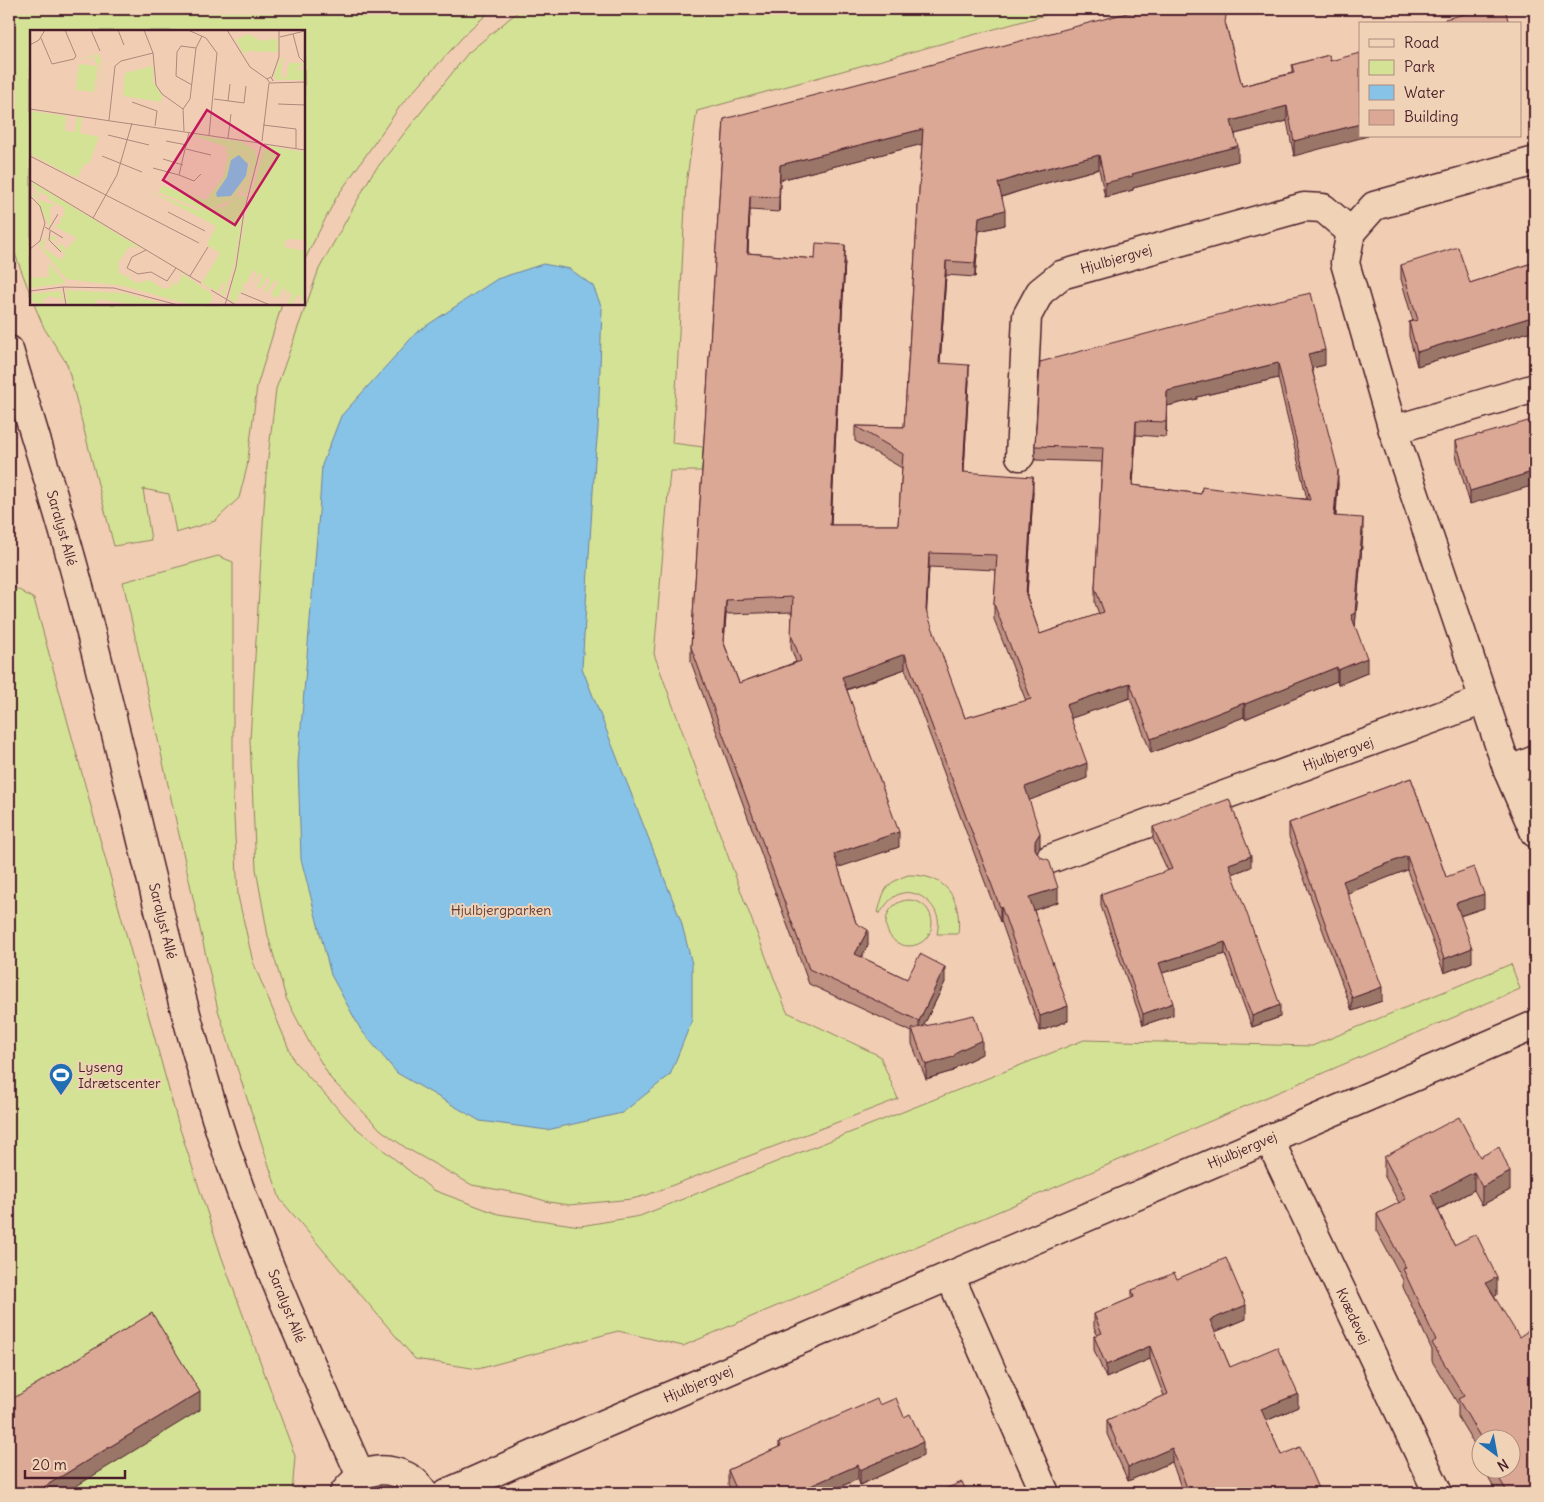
<svg xmlns="http://www.w3.org/2000/svg" width="1544" height="1502" font-family="Delius,sans-serif">
	<rect width="100%" height="100%" fill="#f1ceb3"/>
	<filter id="ink" filterUnits="userSpaceOnUse"><feTurbulence type="fractalNoise" baseFrequency=".02" numOctaves="2"/><feDisplacementMap in="SourceGraphic" scale="10" xChannelSelector="R" yChannelSelector="G"/><feConvolveMatrix kernelMatrix="1 2 1 2 8 2 1 2 1" color-interpolation-filters="sRGB"/></filter>
	<g filter="url(#ink)">
		<g fill="#d4e295" stroke="#8f8060">
			<path d="M9 9H493L470 29 401 105 336 198 304 261V31H31V296L9 238Z"/>
			<path d="M521 9H1067L697 111 686 184 677 375 672 443 703 447 702 471H670L654 654 743 897 787 1012 880 1056 898 1099 647 1195 632 1199 569 1205 549 1202 522 1194 472 1185 406 1148 381 1130 331 1079 310 1044 286 998 268 936 256 869 250 740 266 475 276 389 319 269 372 174 468 53Z"/>
			<path d="M34 304H282L257 386 247 467 239 498 215 521 176 533 169 494 143 489 151 540 114 546 67 364 44 328Z"/>
			<path d="M218 556 233 562V797L238 896 253 962 294 1061 355 1127 433 1190 498 1214 580 1226 640 1216 1084 1040 1312 1046 1511 964 1520 989 683 1346 618 1331 478 1369 415 1359 280 1199 218 1010 123 582Z"/>
			<path d="M9 584 34 599 178 1123 222 1258 295 1456 292 1493H9Z"/>
			<path d="M908 875C946 874 962 898 958 934H937C938 929 939 923 938 918 934 902 916 888 899 894 890 898 885 906 880 913H878C884 890 884 884 908 875Z"/>
			<circle cx="909" cy="923" r="23"/>
		</g>
		<path fill="#87c3e7" stroke="#6f819c" d="M543 264 570 269 593 286 602 308 598 429 595 460 582 668 681 921 692 964V1020L670 1075 622 1113 547 1130 480 1121 397 1073 361 1030 331 975 301 859 298 763 319 513 322 465 341 416 417 332 497 279Z"/>
		<g fill="none" stroke-linecap="round" stroke-linejoin="round">
			<defs>
				<g id="minor">
					<path d="M1535 161 1374 206 1351 232 1345 263 1393 430 1508 771 1535 833"/>
					<path d="M1393 430 1535 388"/>
					<path d="M1020 456 1027 316 1040 292 1061 275 1304 207 1323 208 1351 232"/>
					<path d="M1508 771 1535 760"/>
					<path d="M1050 859 1484 700"/>
					<path d="M1269 1139 1438 1493"/>
					<path d="M950 1276 1045 1493"/>
					<path d="M447 1493 576 1436 1535 1025"/>
				</g>
				<g id="tertiary">
					<path d="M9 350C31 424 55 498 75 572 124 754 161 939 216 1118 254 1240 309 1360 361 1476"/>
					<path d="M344 1493C349 1487 354 1481 361 1476 381 1464 412 1472 424 1493"/>
				</g>
			</defs>
			<use href="#minor" stroke="#4a1f2b" stroke-width="31"/>
			<use href="#tertiary" stroke="#4a1f2b" stroke-width="31"/>
			<use href="#minor" stroke="#f0d2b6" stroke-width="28"/>
			<use href="#tertiary" stroke="#f0d2b6" stroke-width="28"/>
		</g>
		<g fill="#bd9081" stroke="#4a1f2b" fill-rule="evenodd">
			<path d="M1226 25 1242 86 1292 73V65L1329 55 1294 156 1287 121 1235 134 1238 161 1133 188V190L1105 197 1099 169 1035 186 1002 197 1005 225 979 231 975 277 946 275 940 363 969 380 964 472 1033 492 1027 597 1040 634 1099 614 1095 603V588L1102 462 1035 460V446L1040 362 1325 365 1312 368 1338 484 1336 516 1363 533 1355 626 1367 673 1338 685 1337 681 1245 719 1244 717 1151 753 1130 698 1071 718 1087 778 1029 800 1040 847 1037 852 1058 902 1034 910 1068 1021 1040 1031 1001 921 1000 922 905 669 847 690 899 847 838 867 856 923 868 945 861 957 907 979 945 982 923 1027 982 1054 958 1066 953 1071 926 1079 912 1044V1032L809 984 691 662V647L724 119ZM922 144 904 427 855 426V441L902 468 898 525H831L845 260 815 259 748 253 750 210 779 212 780 180ZM1278 378 1307 499 1201 494 1133 485 1136 435 1166 437 1167 406 1197 399V397ZM929 567 996 570 994 604V619L1026 701 965 718 926 613ZM792 612 791 648 796 662 739 683 724 643 726 614Z"/>
			<path d="M1535 204V230L1532 219V205Z"/>
			<path d="M1535 262V330L1417 366 1409 336V322L1413 321 1401 279V265L1470 283Z"/>
			<path d="M1480 435 1470 504 1456 455V441Z"/>
			<path d="M1411 778 1446 877 1484 908 1460 916 1472 962 1444 973 1407 870 1347 893 1382 1001 1352 1011 1289 837V823Z"/>
			<path d="M1153 827 1251 867 1232 874 1280 1017 1252 1027 1225 954 1162 973 1173 1015 1143 1025 1101 906V894L1168 871 1153 839Z"/>
			<path d="M1384 1157H1480L1510 1190 1482 1205 1474 1190 1438 1210 1454 1245 1497 1295 1494 1297 1535 1493H1497L1486 1474V1470H1512V1440H1482V1457L1458 1417V1404L1432 1361V1350L1403 1287V1280L1377 1232V1214L1399 1203 1384 1175Z"/>
			<path d="M1177 1279 1246 1319 1215 1332 1230 1367 1298 1407 1266 1421 1281 1455 1320 1493H1183L1172 1462 1128 1481 1107 1434V1420L1164 1396 1150 1359 1106 1378 1094 1350V1336L1097 1335 1094 1327V1314L1132 1298V1290Z"/>
			<path d="M880 1405 904 1417 923 1456 860 1485 858 1479 826 1493H732L728 1484V1470L779 1447V1442Z"/>
		</g>
		<g fill="#9a7669" stroke="#4a1f2b">
			<path d="M1287 106V121L1231 135V121Z"/>
			<path d="M1360 124V136H1368L1294 156V141Z"/>
			<path d="M923 129V144L780 180 779 212 780 165Z"/>
			<path d="M1238 146V161L1133 188V190L1105 197V183L1132 174Z"/>
			<path d="M1099 155V169L1035 186 998 198V183L1035 171Z"/>
			<path d="M750 196V210L747 268V253Z"/>
			<path d="M1005 210V225L979 231 975 277V263L979 217Z"/>
			<path d="M845 245V260L830 540V525Z"/>
			<path d="M946 261V275L939 378V363Z"/>
			<path d="M1535 316V330L1417 366V352Z"/>
			<path d="M1325 350V365L1308 369V354Z"/>
			<path d="M1278 363V378L1197 397V399L1167 406 1166 437 1167 391 1197 383Z"/>
			<path d="M969 365V380L963 486V472Z"/>
			<path d="M1136 421V435L1132 500V485Z"/>
			<path d="M1338 470V484L1334 530V516Z"/>
			<path d="M1535 471V485L1470 504V491Z"/>
			<path d="M1033 477V492L1026 610V595Z"/>
			<path d="M1363 518V533L1355 628 1351 615Z"/>
			<path d="M929 553V567L926 625V610Z"/>
			<path d="M726 600V614L723 655V641Z"/>
			<path d="M905 654V669L842 691V677Z"/>
			<path d="M1367 658V673L1338 685V670Z"/>
			<path d="M1337 667V681L1245 719V704Z"/>
			<path d="M1130 683V698L1066 720V705Z"/>
			<path d="M1244 703V717L1151 753V739Z"/>
			<path d="M1087 763V778L1025 802V787Z"/>
			<path d="M899 832V847L834 869V854Z"/>
			<path d="M1040 833V847L1035 856V841Z"/>
			<path d="M1251 856V867L1229 875V864Z"/>
			<path d="M1407 856V870L1343 895V881Z"/>
			<path d="M1058 888V902L1029 912V897Z"/>
			<path d="M1484 894V908L1456 917V903Z"/>
			<path d="M1001 906V921L1000 922V907Z"/>
			<path d="M868 930V945L855 969V954Z"/>
			<path d="M1225 942V954L1159 974V963Z"/>
			<path d="M1472 948V962L1444 973V959Z"/>
			<path d="M945 967V982L919 1035V1021Z"/>
			<path d="M1382 987V1001L1352 1011V998Z"/>
			<path d="M1173 1003V1015L1143 1025V1014Z"/>
			<path d="M1280 1005V1017L1252 1027V1016Z"/>
			<path d="M1068 1006V1021L1040 1031V1016Z"/>
			<path d="M982 1040V1054L958 1066 953 1071 926 1079V1065Z"/>
			<path d="M1474 1172V1190L1431 1213V1195Z"/>
			<path d="M1510 1172V1190L1482 1205V1187Z"/>
			<path d="M1497 1277V1295L1486 1301V1283Z"/>
			<path d="M1246 1305V1319L1210 1334V1320Z"/>
			<path d="M1150 1346V1359L1106 1378V1365Z"/>
			<path d="M200 1392V1410L65 1493H34Z"/>
			<path d="M1298 1394V1407L1261 1423V1409Z"/>
			<path d="M923 1442V1456L860 1485V1470Z"/>
			<path d="M1172 1448V1462L1128 1481V1467Z"/>
			<path d="M858 1465V1479L826 1493H805L808 1487Z"/>
		</g>
		<g fill="#dca896" stroke="#4a1f2b" fill-rule="evenodd">
			<path d="M1142 9H1224L1226 16 1225 22 1242 86 1294 73 1292 65 1329 55 1330 61 1360 53V124L1294 141 1287 106 1231 121 1238 146 1132 174 1133 176 1105 183 1099 155 1035 171 998 183 1005 210 979 217 975 263 946 261 939 363 969 365 963 472 1033 477 1026 595 1040 634 1104 612 1095 588 1103 448 1035 446 1040 362 1248 307 1311 293 1325 350 1308 354 1338 470 1334 516 1363 518 1355 613 1351 615 1367 658 1338 670 1337 667 1245 704 1244 703 1151 739 1130 683 1066 705 1087 763 1025 787 1040 833 1035 841V849L1040 857 1049 860 1058 888 1029 897 1068 1006 1040 1016 1001 906 1000 907 905 654 842 677 899 832 834 854 856 923 868 930 855 954 907 979 920 954 945 967 919 1021 809 969 691 647 724 119ZM923 129 904 427 855 426 903 454 898 525H830L845 245 816 243 815 259 747 253 750 196 779 197 780 165ZM1278 363 1310 500 1202 487 1201 494 1132 485 1136 421 1166 422 1167 391 1197 384V383ZM929 553 997 555 994 604 1031 699 965 718 926 610ZM793 597 791 634 801 661 739 683 723 641 726 600Z"/>
			<path d="M1484 9H1505L1509 24H1446L1445 19Z"/>
			<path d="M1535 204V216L1532 205Z"/>
			<path d="M1458 247 1470 283 1535 262V316L1417 352 1409 322 1418 320 1401 265Z"/>
			<path d="M1535 419V471L1470 491 1456 441 1480 434V435Z"/>
			<path d="M1411 778 1446 877 1474 867 1484 894 1456 903 1472 948 1444 959 1407 856 1343 881 1382 987 1352 998 1289 823Z"/>
			<path d="M1229 799 1251 856 1229 864 1280 1005 1252 1016 1225 942 1159 963 1173 1003 1143 1014 1101 894 1172 869 1153 827Z"/>
			<path d="M974 1015 982 1040 958 1051 953 1057 926 1065 912 1029Z"/>
			<path d="M1459 1117 1480 1157 1499 1147 1510 1172 1482 1187 1474 1172 1431 1195 1454 1245 1476 1234 1497 1277 1486 1283 1519 1337 1531 1329 1535 1336V1493H1508L1494 1470H1512V1440H1482L1458 1399 1464 1396 1432 1343 1436 1340 1403 1269 1406 1268 1377 1214 1406 1199 1384 1157Z"/>
			<path d="M1226 1258 1246 1305 1210 1320 1230 1367 1277 1347 1298 1394 1261 1409 1281 1455 1300 1447 1320 1493H1189L1172 1448 1128 1467 1107 1420 1168 1394 1150 1346 1106 1365 1094 1336 1102 1333 1094 1314 1134 1297 1132 1290 1174 1273 1177 1279Z"/>
			<path d="M152 1313 200 1392 34 1493H9V1401Z"/>
			<path d="M896 1398 904 1417 910 1414 923 1442 860 1470 858 1465 808 1487 810 1491 805 1493H738L728 1470 781 1446 779 1442 877 1399 880 1405Z"/>
			<path d="M962 1482 967 1493H935Z"/>
		</g>
	</g>
	<defs>
		<symbol id="stadium-pin" viewBox="-11 -11 22 30"><path d="M0 17L-7.5 6A9.5 9.5 0 1 1 7.5 6Z" fill="#1f6fb2" stroke="#f0d2b6"/><path d="M0-5a6.5 5 0 1 0 0 10a6.5 5 0 1 0 0-10ZM-3.5-1.8h7v3.6h-7Z" fill="#fff"/></symbol>
	</defs>
	<g fill-rule="evenodd">
		<use href="#stadium-pin" x="47" y="1061" width="28" height="38"/>
	</g>
	<g text-anchor="middle" dominant-baseline="central" stroke-width="4" stroke-linejoin="round" paint-order="stroke">
		<g font-size="14" fill="#4a1f2b" stroke="#f0d2b6">
			<text transform="translate(1116 259) rotate(-16)">Hjulbjergvej</text>
			<text transform="translate(62 528) rotate(74)">Saralyst Allé</text>
			<text transform="translate(1338 754) rotate(-20)">Hjulbjergvej</text>
			<text transform="translate(163 921) rotate(76)">Saralyst Allé</text>
			<text transform="translate(1242 1150) rotate(-23)">Hjulbjergvej</text>
			<text transform="translate(287 1306) rotate(68)">Saralyst Allé</text>
			<text transform="translate(1353 1316) rotate(65)">Kvædevej</text>
			<text transform="translate(698 1384) rotate(-23)">Hjulbjergvej</text>
		</g>
		<g font-size="14" fill="#5f3c3b" stroke="#f0d2b6">
			<text x="501" y="910">Hjulbjergparken</text>
		</g>
		<g font-size="14" fill="#4a1f2b" stroke="#f0d2b6" text-anchor="start">
			<text x="78" y="1067">Lyseng<tspan x="78" dy="16">Idrætscenter</tspan></text>
		</g>
	</g>
	<g transform="translate(30 30)">
		<rect width="275" height="275" fill="#f1ceb3"/>
		<path d="M218 4 233 12V10L247 9 248 22 219 21 214 24 206 10ZM69 24 71 35 69 66V35L64 30 68 26 47 30ZM251 28 256 31 252 30 251 48H254L255 46H257L258 33H272L273 35 266 39 273 41 272 38 275 39V50H255V46L254 50H247L244 46ZM49 34 67 36 64 62 46 60ZM123 36V51L132 66 131 72 93 66 95 43ZM0 81 36 86 35 101 45 102 47 87 52 88 50 103 69 107 59 134 55 133 47 148 0 124ZM163 105 212 112 225 120 227 131 216 164 211 162 221 143 217 124ZM238 116 275 122V272L272 270 269 275 272 269 268 264 261 275 258 274 262 264 258 262 252 271 257 262 254 257 247 269 241 264 248 252 245 250 237 262H234L240 251 238 246 230 259 227 257 233 245 230 243 221 256 227 244 223 240 216 254 213 253V260H216L214 263 210 260 206 273 199 269 216 186 220 171 223 170 221 166 234 119ZM262 209 274 210 275 221 254 217 256 210ZM195 118 214 122 221 135 218 147 204 169 176 181 195 176 209 165 216 166 205 232 194 266 191 263 196 253 194 252 187 262 172 253 190 223 177 215 186 196 120 161 164 179 176 181 129 162 132 156 176 170 194 146 198 125ZM0 151 114 220 104 216 98 218 88 233 89 243 97 247 101 242 98 248 107 253 119 250 134 259 142 257 140 250 146 256 153 245 146 239 182 264V270L178 275H162L93 256 36 249 9 215 16 207 13 218 31 230 35 224 19 208V207L27 206 23 211 28 216 33 214 35 220 47 208 24 196 31 193 30 187H36L33 183 35 178 18 169 20 165H13L11 160 6 168 0 164 5 165 8 162ZM7 170 26 175 20 177V197ZM19 233 36 253 0 258V248L19 247ZM36 260 93 263 137 275H105L68 269 65 275H37ZM31 261 34 275 32 269 20 266 12 271 15 275 0 271V264Z" fill="#d4e295" fill-rule="evenodd"/>
		<path d="M209 125 218 134 216 146 201 166 187 167 186 163 197 147 201 130Z" fill="#87c3e7"/>
		<path fill="none" stroke="#ae887d" stroke-width="1" d="M61 0 70 21M88 0 94 15M114 0 123 23 126 55 132 64 153 79 154 101M158 0 176 8 187 23 179 105M197 0 220 37 237 49M263 4 269 27 275 33M250 7 275 1M11 8 22 34 44 29 46 26 35 0M0 15 9 10 15 0M242 47 249 27V0M243 51 241 47 237 49 240 53 275 52M162 55 146 46 147 22 151 16 166 18M184 69 214 73 216 56M198 71 200 54M102 72 127 81 125 96M248 74 275 75M0 79 229 113M153 79 160 69 166 18 172 6M79 90 85 36 91 31 123 23M233 95 266 99V118M78 105 119 115M198 108 201 84M136 111 157 115M232 111 239 53M234 114 275 120M156 119 181 125M0 126 169 213M72 126 112 142M133 129 153 135M123 138 149 145 159 102M149 145 164 151 171 144M0 150 171 253M0 166 10 176 15 193 10 211 0 219M138 182 175 201M63 188 87 145 102 93M15 197 33 208M19 199 28 184M20 201 19 210 31 222M116 220 102 227 97 238 108 244 121 242 137 251 146 238M160 246 178 217M33 257 36 275M181 260 206 275M0 261 33 257 84 258 148 275M211 263 240 275M195 275 206 237 214 182 231 116"/>
		<path fill="#c2185b" fill-opacity="0.15" stroke="#c2185b" stroke-width="2.5" d="M177 80 249 125 205 195 133 150Z"/>
		<rect width="275" height="275" fill="none" stroke="#4a1f2b" stroke-width="2.5"/>
	</g>
	<rect width="1544" height="1502" fill="none" stroke="#f0d2b6" stroke-width="30"/>
	<rect x="15" y="15" width="1514" height="1472" fill="none" stroke="#4a1f2b" stroke-width="2" filter="url(#ink)"/>
	<rect x="1359" y="22" width="162" height="115" fill="#f0d2b6" stroke="#ae8a7e"/>
	<rect x="1369" y="39" width="25" height="8" fill="#f0d2b6" stroke="#ae8a7e"/>
	<text x="1404" y="48" font-size="15" fill="#4a1f2b">Road</text>
	<rect x="1369" y="60" width="25" height="15" fill="#d4e295" stroke="#ae8a7e"/>
	<text x="1404" y="72" font-size="15" fill="#4a1f2b">Park</text>
	<rect x="1369" y="85" width="25" height="15" fill="#87c3e7" stroke="#ae8a7e"/>
	<text x="1404" y="98" font-size="15" fill="#4a1f2b">Water</text>
	<rect x="1369" y="110" width="25" height="15" fill="#dca896" stroke="#ae8a7e"/>
	<text x="1404" y="122" font-size="15" fill="#4a1f2b">Building</text>
	<g transform="translate(1496 1454) rotate(148)"><circle r="24" fill="#f0d2b6" stroke="#ae8a7e"/>
	<path d="M0-4L9 19L0 12L-9 19Z" fill="#1f6fb2"/>
	<text y="-8" font-size="14" font-weight="bold" text-anchor="middle" fill="#4a1f2b">N</text>
	</g>
	<path d="M25 1470v8h100v-8" fill="none" stroke="#4a1f2b" stroke-width="2.5"/>
	<text x="32" y="1470" font-size="15" fill="#4a1f2b" stroke="#f0d2b6" stroke-width="4" paint-order="stroke">20 m</text>
</svg>
